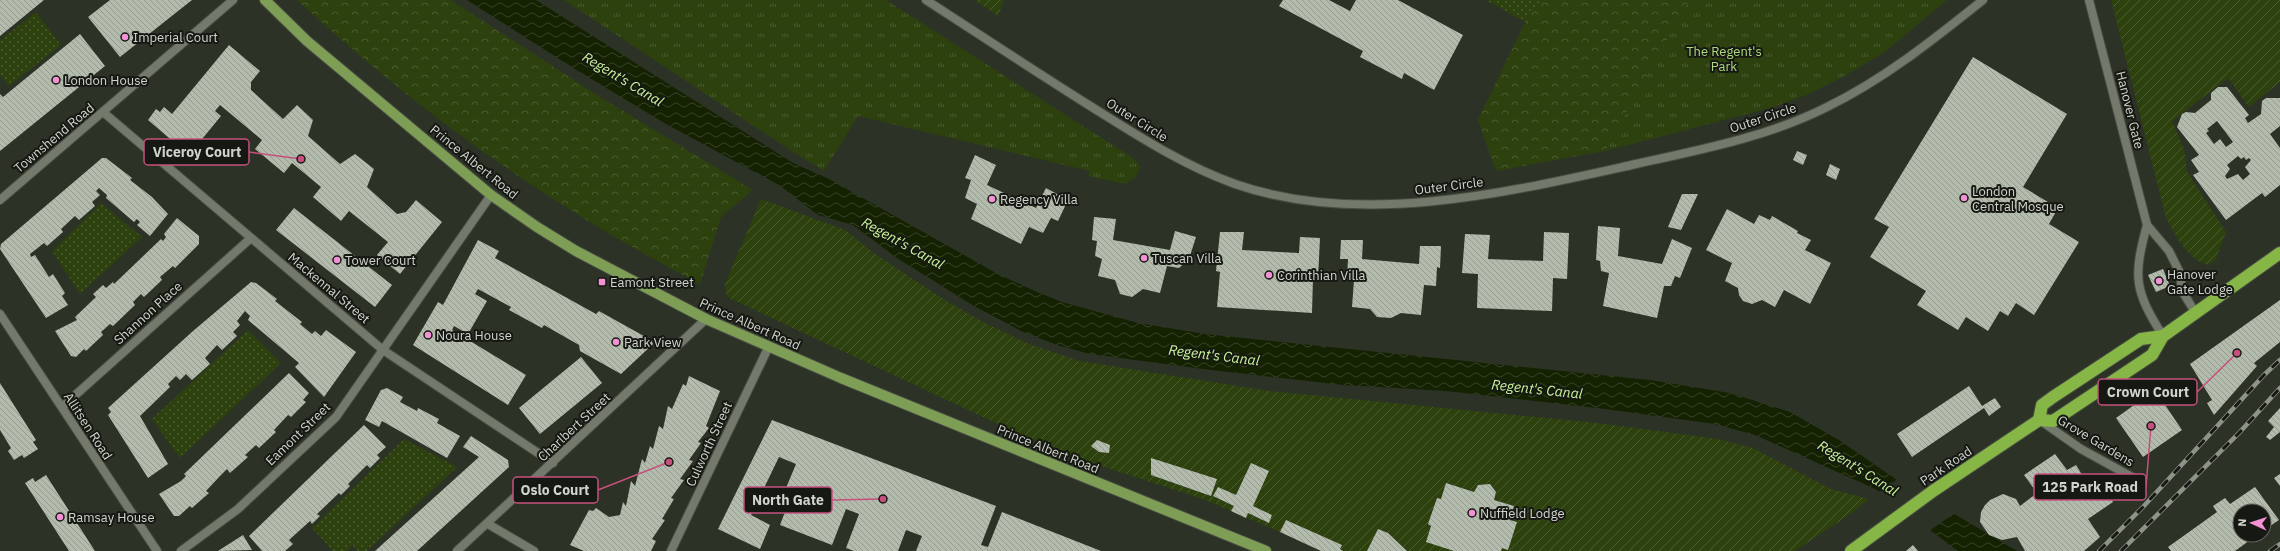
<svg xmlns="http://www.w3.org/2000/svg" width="2280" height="551" font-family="'IBM Plex Sans',sans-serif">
	<defs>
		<pattern id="grass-dots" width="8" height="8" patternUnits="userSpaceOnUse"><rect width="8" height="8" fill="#2d410f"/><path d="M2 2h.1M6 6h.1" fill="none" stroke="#4a5c31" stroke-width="1.8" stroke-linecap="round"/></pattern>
		<pattern id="forest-crowns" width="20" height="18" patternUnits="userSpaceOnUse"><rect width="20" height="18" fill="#2d410f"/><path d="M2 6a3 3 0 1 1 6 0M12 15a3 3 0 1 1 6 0" fill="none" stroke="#4a5c31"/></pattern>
		<pattern id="park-tufts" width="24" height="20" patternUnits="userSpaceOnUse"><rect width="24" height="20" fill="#2d410f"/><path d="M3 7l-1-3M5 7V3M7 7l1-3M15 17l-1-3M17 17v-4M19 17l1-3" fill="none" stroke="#4a5c31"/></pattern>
		<pattern id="garden-furrows" width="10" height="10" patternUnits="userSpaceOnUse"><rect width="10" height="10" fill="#2d410f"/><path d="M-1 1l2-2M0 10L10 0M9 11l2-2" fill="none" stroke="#4a5c31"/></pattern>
		<pattern id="water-waves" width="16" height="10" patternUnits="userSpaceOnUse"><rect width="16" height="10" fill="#152202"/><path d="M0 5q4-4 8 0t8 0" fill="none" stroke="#364126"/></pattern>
		<pattern id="building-back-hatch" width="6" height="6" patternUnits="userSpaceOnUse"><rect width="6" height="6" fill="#b3bbac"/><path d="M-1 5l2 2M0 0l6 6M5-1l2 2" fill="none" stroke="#969c90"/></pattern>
	</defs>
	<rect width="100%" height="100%" fill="#2c3226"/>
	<g fill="url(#grass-dots)">
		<path d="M1486 0H1541L1525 22Z"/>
		<path d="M36 12 61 45 9 86 0 75V40Z"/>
		<path d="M101 203 142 237 80 294 52 251Z"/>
		<path d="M248 330 281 363 180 458 152 419Z"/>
		<path d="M404 439 457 467 367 551H358L352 545 347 551H333L312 528Z"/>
	</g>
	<g fill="url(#forest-crowns)">
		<path d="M297 0H451L597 95 753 190 721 217 700 284C553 208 419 113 297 0Z"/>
		<path d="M1541 0H1887L1886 51 1846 75 1808 94 1773 107 1605 151 1496 171 1478 120 1525 22Z"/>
	</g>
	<g fill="url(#park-tufts)">
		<path d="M564 0H886L1133 158 1140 166 1136 177 1125 184 1088 176 1090 171 858 116 824 171 796 154Z"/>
		<path d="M1689 0H1947L1886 51 1846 75 1808 94 1773 107 1605 151Z"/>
	</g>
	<g fill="url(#garden-furrows)" fill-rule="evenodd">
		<path d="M974 0H1004L998 16Z"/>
		<path d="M2111 0H2280V82L2249 107 2228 78 2172 121 2184 149 2187 172 2226 232 2216 260 2208 265C2188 260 2175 235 2166 218Z"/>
		<path d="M761 199 845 230 875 254 945 300 983 322 1029 344 1080 361 1269 391 1598 423 1718 439 1753 448 1831 489 1869 499 1849 515 1795 551H1501L1516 522 1510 520 1514 506 1494 500 1496 492 1490 484 1478 485 1474 492 1446 483 1441 499 1437 498 1428 524 1454 551H1407L1388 533 1378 529 1367 551H1343L1340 549 1341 545 1286 520 1280 532 1203 499 1098 465 1013 431 727 297 725 284ZM1151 459 1217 479 1211 496 1151 475ZM1251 463 1269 471 1253 506 1272 515 1269 523 1248 513 1245 518 1231 511 1234 506 1213 497 1218 487 1236 495Z"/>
	</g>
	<path fill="url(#water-waves)" d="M467 0H536L793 163 829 179 996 273 1037 292 1062 302 1138 323 1205 334 1650 380 1730 393 1790 412 1839 440 1897 480 2017 551H1958L1875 489 1755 435 1715 424 1605 409 1446 391 1343 385 1203 369 1090 354 1060 346 1023 332 974 306 897 258 853 225 818 215 779 185 666 124 578 71Z"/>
	<path fill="#2c3226" d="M1899 478 1955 513 1929 531 1877 493Z"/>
	<g fill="url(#building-back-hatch)" fill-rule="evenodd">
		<path d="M0 0H44L0 36Z"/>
		<path d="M110 0H192L120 57 88 17Z"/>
		<path d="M1283 0H1329L1350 11 1356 0H1398L1463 35 1434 90 1404 73 1402 79 1360 57 1363 51 1279 6Z"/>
		<path d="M80 34 105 66 0 151V94L3 97Z"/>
		<path d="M229 45 260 71 251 82V90L283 119 297 105 313 120 308 136 340 164 355 154 374 169 367 187 397 214 406 212 416 200 442 222 400 274 377 255 388 242 349 211 341 221 313 197 321 187 292 163 284 173 255 149 262 140 220 105 215 111 221 116 189 155 148 120 156 109 160 112 164 107 172 114Z"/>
		<path d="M1973 57 2067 114 2023 187 2058 208 2049 224 2079 242 2034 315 2016 303 2008 316 2000 311 1988 331 1966 317 1958 330 1917 305 1926 291 1870 257 1889 227 1874 219Z"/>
		<path d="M2218 87H2227L2249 115 2245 118 2248 123 2261 114 2262 101 2266 98H2280V126L2270 134 2280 148V185L2265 197 2262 193 2226 220 2193 175 2199 172 2191 160 2199 155 2177 127 2182 114 2186 112 2195 113 2211 100V93ZM2217 121 2233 142 2226 147 2220 139 2214 144 2206 133 2209 131 2207 129ZM2238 156 2241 159 2244 157 2246 160 2249 158 2251 160 2245 167 2250 174 2243 180 2238 174 2227 179 2225 176 2230 169 2227 165Z"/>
		<path d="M1797 151 1807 155 1803 165 1793 160Z"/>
		<path d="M975 155 996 165 987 185 1036 208 1046 188 1068 200 1058 221 1051 218 1043 233 1029 227 1021 244 971 219 977 204 965 198 971 180 965 178Z"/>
		<path d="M102 158H106L132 178 130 180 152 197 168 214 150 236 137 225 140 222 137 219 134 222 106 198 107 195 99 188 96 191 100 195 92 202 95 206 79 220 75 216 61 229 63 232 47 246 44 243 30 254 31 257 35 255 49 277 53 274 65 293 62 296 68 305 46 318 0 249 1 244Z"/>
		<path d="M1830 164 1840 169 1836 180 1826 175Z"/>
		<path d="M1682 194H1698L1681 230 1668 227Z"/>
		<path d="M294 208 392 285 375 307 276 230Z"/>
		<path d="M1727 209 1754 224 1759 215 1770 220 1772 216 1798 231 1797 233 1811 240 1805 250 1831 263 1810 304 1784 290 1775 307 1762 300 1752 304 1743 301 1739 295 1738 288 1725 281 1732 263 1706 250Z"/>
		<path d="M1094 217 1116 219 1113 240 1170 250 1175 231 1196 237 1189 259 1179 268 1167 266 1160 293 1143 289 1132 297 1120 294 1115 280 1098 276 1102 259 1095 256 1097 241 1092 240Z"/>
		<path d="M177 218 199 236V244L175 268 173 266 160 277 162 280 144 297 141 294 133 302 135 305 113 326 110 324 101 332 103 335 86 351 84 349 76 357 71 356 55 331 77 320 75 317 96 297 93 294 103 285 106 288 113 282 114 284 161 239 163 241 166 237 164 234Z"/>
		<path d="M1598 226 1620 228 1618 256 1662 264 1672 239 1692 248 1680 278 1675 276 1671 286H1664L1657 318 1603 306 1609 273 1601 271 1600 261 1596 260Z"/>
		<path d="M1220 232H1244L1242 250 1299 253 1300 237 1320 238 1318 279 1313 278 1312 313 1217 307 1220 272 1216 271Z"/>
		<path d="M1544 232 1569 233 1567 279 1553 278 1552 311 1477 308 1478 274 1462 273 1465 234 1490 235 1488 259 1543 261Z"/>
		<path d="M478 240 499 251 495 258 596 314 599 311 651 340 653 344 621 374 580 351 579 345 544 325 542 328 509 310 511 307 478 289 475 294 487 301 468 334 454 326 452 330 526 375 508 405 413 345 438 302 443 305Z"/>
		<path d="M1341 240H1363L1362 259 1419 264 1420 246H1441L1440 268 1437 267 1436 286 1424 285 1421 315 1401 313 1391 318 1377 317 1370 309 1352 307 1354 280 1347 279 1348 259H1340Z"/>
		<path d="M2163 269 2170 286 2156 292 2148 275Z"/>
		<path d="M251 282 256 283 277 299 275 301 302 322 300 324 312 334 315 331 321 336 326 330 356 352 324 397 295 367 299 363 248 320 250 316 245 311 237 321 240 325 233 332 237 336 222 350 217 345 205 358 210 364 192 380 186 374 180 380 176 376 168 384 170 387 140 416 168 464 148 478 108 415 111 412 108 408 193 331Z"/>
		<path d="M2280 300V342L2254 363 2257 366 2214 415 2207 403 2212 400 2190 364Z"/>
		<path d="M581 357 602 383 540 434 519 408Z"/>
		<path d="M289 373 309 393 303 400 306 402 291 417 288 415 274 430 276 432 259 448 256 445 245 455 248 457 230 473 227 469 220 476 206 491 209 493 192 508 190 506 179 516H174L159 494 181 481 186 476 184 474Z"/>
		<path d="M689 376 720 391 706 426 709 428 698 442 701 443 689 460 693 461 680 479 684 480 671 498 674 499 662 519 665 520 652 539 656 541 651 551H584L570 545 589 510 593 511 596 508 609 517 620 515 623 502 626 506 631 481 635 486 642 459 645 463 650 446 653 449 659 426 663 429 668 406 672 409 683 384 686 386Z"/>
		<path d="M0 383 36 440 33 442 38 449 24 458 22 455 14 460 8 451 11 448 0 430Z"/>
		<path d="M1969 386 1982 406 1995 398 2001 407 1989 416 1984 408 1912 457 1897 434Z"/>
		<path d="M387 388 403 397 400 402 417 411 418 408 439 419 437 423 460 436 447 458 382 421 379 427 365 420 381 390Z"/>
		<path d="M2155 390 2182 430 2143 457 2116 418Z"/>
		<path d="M2280 408V432L2270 440 2266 437 2274 427 2268 421Z"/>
		<path d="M772 420 996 506 981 545 988 547 1002 512 1101 551H916L922 536 906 530 898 551H854L846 548 859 514 846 509 832 545 780 525 793 491 786 488 796 464 779 457 751 515 770 525 760 549 718 529Z"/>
		<path d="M364 425 386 447 377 455 380 458 370 468 367 465 348 484 350 486 341 495 339 493 317 514 320 516 312 524 310 521 289 540 293 544 285 551H262L249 536Z"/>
		<path d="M471 436 508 460 509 467 417 551H375L479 457 463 447Z"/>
		<path d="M1097 440 1110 445 1109 453 1099 452 1091 446Z"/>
		<path d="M2055 454 2067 470 2076 465 2088 484 2099 479 2113 502 2088 519 2100 537 2084 551H2025L2017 537 2002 540 1989 535 1980 522 1981 512 1985 505 1990 500 2003 494 2016 499 2020 506 2037 493 2024 475Z"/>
		<path d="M1151 458 1217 479 1211 496 1151 475Z"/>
		<path d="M1251 463 1269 471 1253 506 1272 515 1269 523 1248 513 1246 518 1231 511 1234 506 1213 496 1218 487 1236 495Z"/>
		<path d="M2280 474V486L2274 478Z"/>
		<path d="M46 475 95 551H69L25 483 33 478 35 482Z"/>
		<path d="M1446 483 1474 492 1478 485 1490 484 1496 492 1494 500 1514 506 1510 520 1517 522 1508 550 1502 548 1501 551H1454L1426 542 1431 526 1428 524 1437 498 1441 499Z"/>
		<path d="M2255 487 2279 520 2264 530V511H2240V535H2257L2235 551H2171L2168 547 2217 512 2213 506 2225 498 2230 504Z"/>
		<path d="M1286 520 1342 545 1340 549 1343 551H1321L1280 532Z"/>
		<path d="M1378 529 1388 533 1407 551H1367Z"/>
		<path d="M243 535 252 550 218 551 221 549Z"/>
		<path d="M1913 545 1918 551H1906Z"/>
	</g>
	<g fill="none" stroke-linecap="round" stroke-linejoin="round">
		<defs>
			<g id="street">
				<path d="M926 0C980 35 1033 70 1087 104 1135 134 1182 165 1235 184 1362 228 1510 192 1636 164 1699 150 1767 137 1825 108 1883 80 1933 40 1983 0"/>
				<path d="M2089 0 2147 225 2169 251 2180 273 2182 291 2195 312"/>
				<path d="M103 112 383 350 553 463"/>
				<path d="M0 200 233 0"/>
				<path d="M2147 225C2133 277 2134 290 2163 336"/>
				<path d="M0 314 157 551"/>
				<path d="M62 407 251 238"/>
				<path d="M2041 421 2081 449 2141 482"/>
				<path d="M488 524 534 551"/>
				<path d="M181 551 238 509 336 417 491 195"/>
				<path d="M457 551 706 319"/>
				<path d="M671 551 769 346"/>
			</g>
			<path id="primary" d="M265 0 307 41 491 195 537 227 576 251 706 319 841 378 1266 551"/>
			<g id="highway">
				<path d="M2039 420 2042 405 2053 397 2141 339 2163 336"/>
				<path d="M1851 551 1933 491 2039 420 2053 421 2152 355 2163 336 2280 253"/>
			</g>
		</defs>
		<use href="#street" stroke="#494e44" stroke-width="10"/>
		<use href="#primary" stroke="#494e44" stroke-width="12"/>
		<use href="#highway" stroke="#494e44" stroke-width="14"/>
		<use href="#street" stroke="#737a6c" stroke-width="8"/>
		<use href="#primary" stroke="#7e9e55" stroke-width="10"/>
		<use href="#highway" stroke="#86b645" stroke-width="12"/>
		<defs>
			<g id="rail">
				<path d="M2099 551 2143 507 2264 375 2280 360"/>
				<path d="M2121 551 2239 433 2280 388"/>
				<path d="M2270 551 2280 544"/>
			</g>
		</defs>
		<use href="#rail" stroke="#8f948a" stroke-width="4.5"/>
		<use href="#rail" stroke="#161913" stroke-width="3" stroke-dasharray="9" stroke-linecap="butt"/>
	</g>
	<g fill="#f391d6" stroke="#161913" stroke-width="1.5">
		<circle cx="125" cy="37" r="4"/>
		<circle cx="56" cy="80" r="4"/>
		<circle cx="1964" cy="198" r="4"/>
		<circle cx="992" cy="199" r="4"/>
		<circle cx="1144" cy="258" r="4"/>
		<circle cx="337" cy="260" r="4"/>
		<circle cx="1269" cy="275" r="4"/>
		<circle cx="2159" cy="281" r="4"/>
		<rect x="598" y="278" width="8" height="8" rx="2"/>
		<circle cx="428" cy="335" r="4"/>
		<circle cx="616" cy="342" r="4"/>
		<circle cx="1472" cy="513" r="4"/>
		<circle cx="60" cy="517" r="4"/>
	</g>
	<g text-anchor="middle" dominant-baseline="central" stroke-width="4" stroke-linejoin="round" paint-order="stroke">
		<g font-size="13" fill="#d0d4cc" stroke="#161913" text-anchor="start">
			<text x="133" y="37">Imperial Court</text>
			<text x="64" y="80">London House</text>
			<text x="1972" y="191">London<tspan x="1972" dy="15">Central Mosque</tspan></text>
			<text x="1000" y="199">Regency Villa</text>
			<text x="1152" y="258">Tuscan Villa</text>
			<text x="345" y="260">Tower Court</text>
			<text x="2167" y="274">Hanover<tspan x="2167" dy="15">Gate Lodge</tspan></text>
			<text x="1277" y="275">Corinthian Villa</text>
			<text x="610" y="282">Eamont Street</text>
			<text x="436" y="335">Noura House</text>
			<text x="624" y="342">Park View</text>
			<text x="1480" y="513">Nuffield Lodge</text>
			<text x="68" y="517">Ramsay House</text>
		</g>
		<g font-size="13" fill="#afd97e" stroke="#161913">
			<text x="1724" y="51">The Regent's<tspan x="1724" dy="15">Park</tspan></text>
		</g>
		<g font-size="13" fill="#d0d4cc" stroke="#161913">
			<text transform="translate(2130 110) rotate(76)">Hanover Gate</text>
			<text transform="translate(1763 118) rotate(-18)">Outer Circle</text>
			<text transform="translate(1137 120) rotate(32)">Outer Circle</text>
			<text transform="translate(54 138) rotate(-40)">Townshend Road</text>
			<text transform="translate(474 162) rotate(39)">Prince Albert Road</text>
			<text transform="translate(1449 186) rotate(-7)">Outer Circle</text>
			<text transform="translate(329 288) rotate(40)">Mackennal Street</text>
			<text transform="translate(148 313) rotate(-42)">Shannon Place</text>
			<text transform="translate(750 324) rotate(24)">Prince Albert Road</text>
			<text transform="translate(88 426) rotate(57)">Allitsen Road</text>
			<text transform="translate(574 427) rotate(-43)">Charlbert Street</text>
			<text transform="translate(298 434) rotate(-44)">Eamont Street</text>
			<text transform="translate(2096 441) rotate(31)">Grove Gardens</text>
			<text transform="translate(709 444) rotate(-65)">Culworth Street</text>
			<text transform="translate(1048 449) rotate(22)">Prince Albert Road</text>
			<text transform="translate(1946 466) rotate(-34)">Park Road</text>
		</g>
		<g font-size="14" font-style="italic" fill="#caf599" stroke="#161913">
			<text transform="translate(623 79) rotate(31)">Regent's Canal</text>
			<text transform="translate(903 243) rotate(29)">Regent's Canal</text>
			<text transform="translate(1214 355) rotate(7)">Regent's Canal</text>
			<text transform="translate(1537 389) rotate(6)">Regent's Canal</text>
			<text transform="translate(1858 468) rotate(32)">Regent's Canal</text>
		</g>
	</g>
	<path fill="none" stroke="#c6507d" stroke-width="1.5" d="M301 159L249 152M2237 353L2197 392M2151 426L2146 487M669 462L598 490M883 499L832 500"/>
	<g fill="#c6507d" stroke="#161913" stroke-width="1.5">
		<circle cx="301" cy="159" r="4"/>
		<circle cx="2237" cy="353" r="4"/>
		<circle cx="2151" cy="426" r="4"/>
		<circle cx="669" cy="462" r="4"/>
		<circle cx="883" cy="499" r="4"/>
	</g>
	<g fill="#161913" stroke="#c6507d" stroke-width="1.5">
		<rect x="144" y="139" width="105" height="26" rx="4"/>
		<rect x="2098" y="379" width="99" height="26" rx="4"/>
		<rect x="2034" y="474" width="112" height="26" rx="4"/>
		<rect x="513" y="477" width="85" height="26" rx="4"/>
		<rect x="744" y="487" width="88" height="26" rx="4"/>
	</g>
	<g font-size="14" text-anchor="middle" font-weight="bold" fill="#d0d4cc">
		<text x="197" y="157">Viceroy Court</text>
		<text x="2148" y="397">Crown Court</text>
		<text x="2090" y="492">125 Park Road</text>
		<text x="555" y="495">Oslo Court</text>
		<text x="788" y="505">North Gate</text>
	</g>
	<g transform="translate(2252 523) rotate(273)"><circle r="19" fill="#161913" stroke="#60645d"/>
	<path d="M0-3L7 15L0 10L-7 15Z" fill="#f391d6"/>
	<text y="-6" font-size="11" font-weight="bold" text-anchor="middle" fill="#d0d4cc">N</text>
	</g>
</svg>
